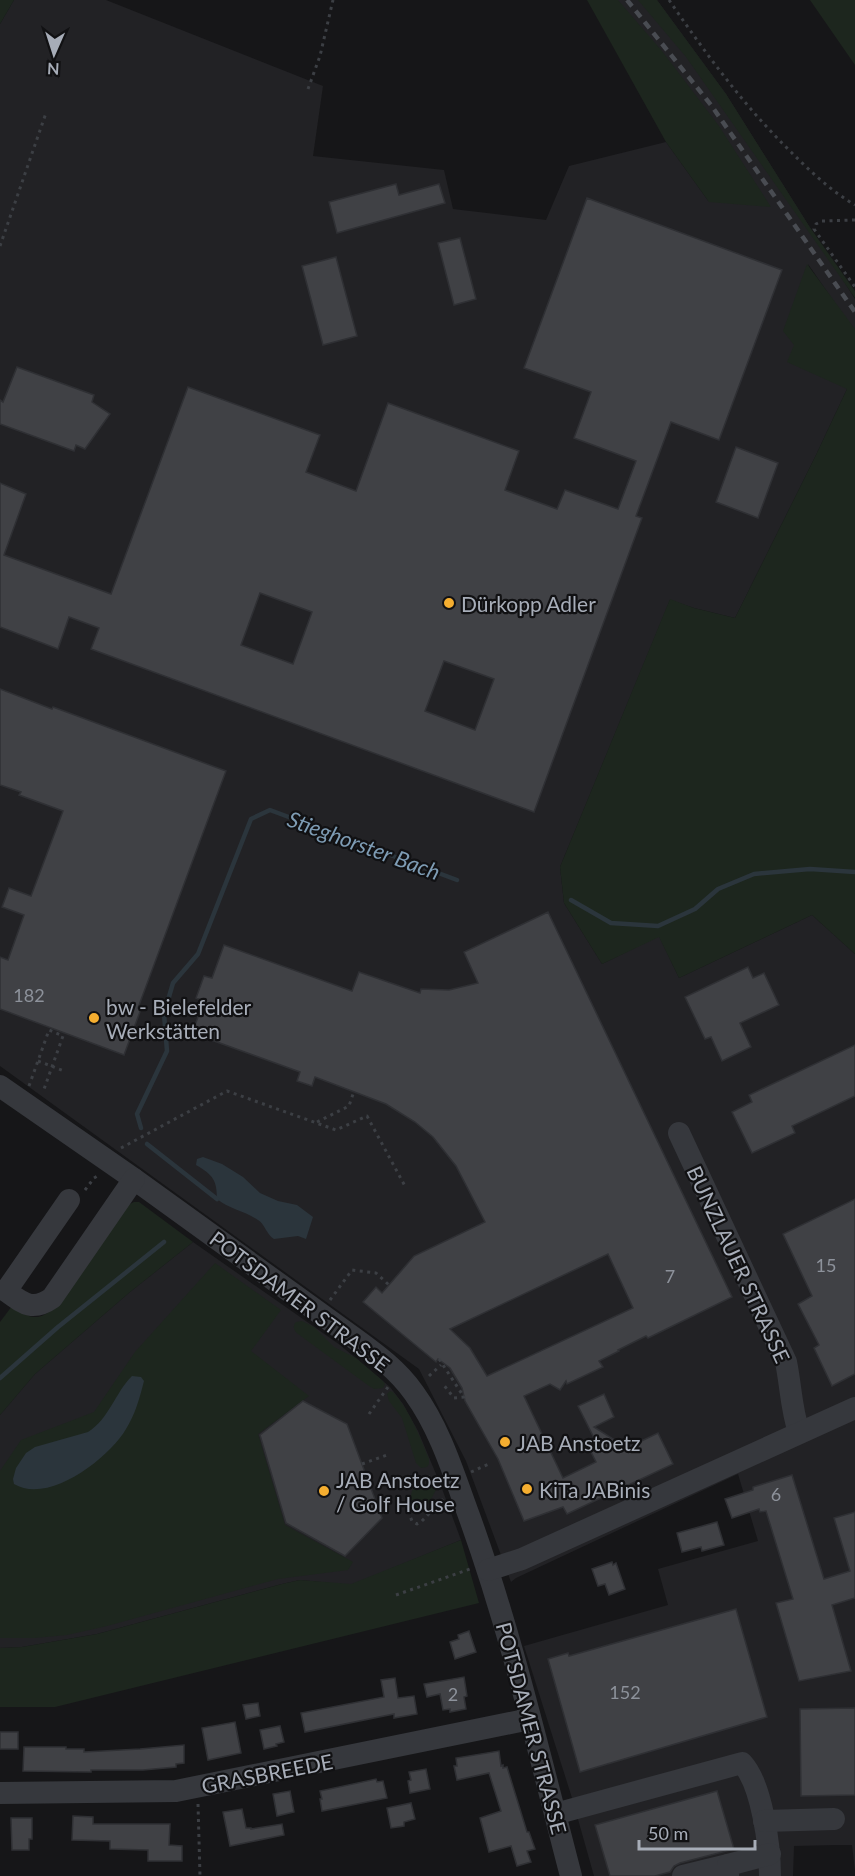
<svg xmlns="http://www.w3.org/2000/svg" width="855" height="1876" font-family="Lato,sans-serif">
	<rect width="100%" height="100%" fill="#161618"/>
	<g fill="#222225">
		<path d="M14 0H106L323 86 313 156 444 170 453 209 546 220 569 166 666 142 709 202 593 0H657L726 94 855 299V332L808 264 847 389 816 455 735 618 694 608 670 600 560 867 564 903 602 964 659 936 679 978 812 915 855 954V1871L852 1845H836L794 1846 793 1876H594L572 1798 524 1646 668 1605 658 1569 758 1541 738 1474 516 1578 511 1582 466 1461 419 1369 0 1066V24Z"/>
		<path d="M193 1242 340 1345 390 1387 403 1404 418 1431 441 1486 461 1540 351 1585 300 1580 282 1584 97 1634 22 1647 0 1648V1415L35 1374 130 1292Z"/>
	</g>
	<g fill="#1d261e">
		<path d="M0 0H14L0 24Z"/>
		<path d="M587 0H618L662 51 719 126 771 207 709 202 666 142Z"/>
		<path d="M638 0H657L726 94 809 226 855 291V298L686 57Z"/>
		<path d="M810 0H855V65Z"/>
		<path d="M807 264 855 329V954L812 915 679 978 659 937 602 964 564 903 560 867 670 599 694 608 735 618 816 455 847 389 787 362 794 345 783 331Z"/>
		<path d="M134 1202H139L193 1242 130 1292 35 1374 0 1415V1322L12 1306C25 1315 35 1323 50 1311L128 1205Z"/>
		<path d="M215 1263 281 1310 251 1351 309 1396 258 1434 285 1525 353 1562 348 1570 278 1579 107 1626 67 1635 35 1638H0V1471L21 1440 94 1412 135 1352Z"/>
		<path d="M302 1321 314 1327 334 1347 356 1358 383 1381 385 1384 383 1388 374 1389 369 1386 298 1334C294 1331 292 1326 296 1322Z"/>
		<path d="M390 1391 393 1392C410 1411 419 1435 429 1459V1464L427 1467 421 1468 416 1463 402 1418 389 1401 387 1394Z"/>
		<path d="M427 1485 438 1486 429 1503 420 1510 412 1509 409 1502 413 1488Z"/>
		<path d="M461 1540 479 1603 55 1707H0V1648L22 1647 97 1634 282 1584 300 1580 351 1584Z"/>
	</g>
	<g fill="#2b353c">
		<path d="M203 1157 222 1164 243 1177 260 1193 278 1201 297 1205 313 1217 306 1239 298 1236 274 1239C266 1234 265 1224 258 1220 245 1211 229 1209 217 1199 217 1180 213 1175 196 1165L197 1159Z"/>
		<path d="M132 1376 141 1377 144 1381C140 1397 135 1415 126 1429 109 1458 49 1505 14 1484L13 1479 16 1468 26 1453 35 1447 88 1432C109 1419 115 1393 132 1376Z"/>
	</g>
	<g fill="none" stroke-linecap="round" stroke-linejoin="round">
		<g stroke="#2b353c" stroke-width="4.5">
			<path d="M571 900 611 923 658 926 695 909 718 889 754 874 810 869 855 872"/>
			<path d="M141 1128 137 1114 167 1051 164 1014 173 983 198 954 251 819 270 810 457 880"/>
			<path d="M147 1144 217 1199"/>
			<path d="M0 1378 58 1327 164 1242"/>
		</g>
	</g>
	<g fill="#404145" stroke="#2f3034" stroke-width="1.5" fill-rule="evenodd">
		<path d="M396 184 399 195 439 184 445 203 337 233 329 202Z"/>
		<path d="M587 198 782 270 719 440 671 422 636 516 642 518 534 812 91 649 99 628 69 617 58 649 0 627V483L26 494 4 555 111 594 188 387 320 435 306 472 356 491 388 403 519 451 505 490 557 509 565 490 618 509 636 461 574 438 591 392 524 368ZM260 593 312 612 293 664 241 645ZM444 661 494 679 475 730 425 711Z"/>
		<path d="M460 238 476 299 454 305 438 243Z"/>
		<path d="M336 257 357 336 323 345 302 266Z"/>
		<path d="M17 367 94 395 92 402 110 414 85 449 76 445 74 451 0 424V400L3 402Z"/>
		<path d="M736 447 778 463 758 518 716 502Z"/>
		<path d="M0 689 52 709 53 707 226 771 138 1008 141 1009 124 1055 0 1009V957L8 960 24 915 2 907 9 888 31 896 63 811 19 795 21 792 0 785Z"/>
		<path d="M548 912 732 1297 648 1338 646 1336 618 1350 619 1351 599 1361 603 1367 567 1384 566 1381 560 1390 550 1384 524 1396 563 1478 596 1462 591 1452 599 1448 578 1406 604 1394 614 1417 594 1427 627 1448 658 1433 673 1464 567 1514 563 1507 524 1521 498 1459 465 1401 462 1388 450 1368 438 1359 436 1362 363 1302 376 1287 382 1293 414 1256 485 1222 456 1166 433 1137 415 1122 386 1104 315 1077 312 1086 297 1081 300 1072 192 1033 204 1001 196 998 204 976 212 978 224 945 352 991 359 972 420 993 421 989 449 990 478 983 464 952ZM608 1254 633 1308 487 1376 470 1348 450 1329Z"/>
		<path d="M748 967 753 978 764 973 779 1005 740 1023 751 1047 722 1061 711 1037 705 1039 685 997Z"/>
		<path d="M855 1045V1096L792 1126 795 1133 752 1153 732 1112 752 1102 749 1095Z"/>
		<path d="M855 1199V1374L832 1386 814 1348 819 1345 798 1304 812 1296 783 1234Z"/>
		<path d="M303 1401 347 1424 382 1518 345 1556 286 1523 260 1435Z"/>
		<path d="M792 1475 824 1579 850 1571 834 1518 855 1512V1598L832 1605 851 1671 799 1681 776 1603 793 1599 766 1511 760 1512 759 1509 732 1518 725 1499 753 1490V1487Z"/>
		<path d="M717 1522 724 1545 702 1551 701 1547 682 1552 677 1533Z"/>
		<path d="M612 1562 613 1565 616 1563 625 1589 609 1595 605 1584 598 1586 592 1569Z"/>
		<path d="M736 1609 767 1717 580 1772 548 1659 568 1653 569 1656Z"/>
		<path d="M469 1631 476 1652 455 1659 450 1642 459 1639 458 1635Z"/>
		<path d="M464 1677 467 1696 464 1697 466 1709 450 1712V1709L443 1710 440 1694 427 1697 424 1684Z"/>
		<path d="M395 1678 398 1698 414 1696 417 1714 394 1718V1714L305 1732 301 1713 384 1697 381 1680Z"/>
		<path d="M258 1703 260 1716 246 1719 243 1705Z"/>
		<path d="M855 1708V1795L801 1796 800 1709Z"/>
		<path d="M235 1722 241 1753 208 1760 202 1728Z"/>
		<path d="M280 1726 284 1742 276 1744 277 1746 264 1749 260 1730Z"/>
		<rect x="0" y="1732" width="18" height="17"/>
		<path d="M184 1745V1763L176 1764V1767L143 1770H91V1772L23 1771 24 1747H66V1749H84V1752L140 1749Z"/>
		<path d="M499 1751 501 1766 503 1765V1768L507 1767 527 1832H529L535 1849 527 1851 531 1862 517 1866 511 1846 489 1852 480 1818 501 1811 489 1773 457 1780 454 1766H457L456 1758Z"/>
		<path d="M426 1769 430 1789 410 1793 408 1781 411 1780 409 1772Z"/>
		<path d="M376 1779 377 1782 383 1781 387 1798 322 1811 320 1799H322L320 1791Z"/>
		<path d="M290 1791 294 1812 277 1816 273 1794Z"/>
		<path d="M717 1791 734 1849 680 1863 674 1866 670 1872 655 1876H610L595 1825Z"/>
		<path d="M411 1803 415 1819 404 1822V1826L391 1828 387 1808Z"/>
		<path d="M242 1809 246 1828H251V1829L282 1824 284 1835 230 1846 223 1812Z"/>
		<path d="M73 1816 93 1817V1824H170L169 1845 182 1846V1861H148V1850L110 1849V1841L72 1840Z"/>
		<path d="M11 1818H32V1839H29V1850H12Z"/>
	</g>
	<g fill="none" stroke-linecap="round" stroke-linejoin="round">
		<g stroke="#3c3f44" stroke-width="3" stroke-dasharray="3 4.5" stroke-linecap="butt">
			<path d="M669 0C706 54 744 106 791 152 810 171 831 191 855 205"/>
			<path d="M308 89 320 56 333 0"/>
			<path d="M855 220 822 221 816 224 814 229 855 287"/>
			<path d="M0 246 46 113"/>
			<path d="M38 1061 64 1071"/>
			<path d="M29 1086 49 1030 63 1036 43 1092"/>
			<path d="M317 1122 349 1106 354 1091"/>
			<path d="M121 1148 227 1091 336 1130 367 1116 406 1188"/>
			<path d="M85 1190 94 1178 99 1175"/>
			<path d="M330 1300 352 1270 376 1273 389 1285"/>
			<path d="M439 1359 464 1397 454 1398 443 1384"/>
			<path d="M429 1376 441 1365"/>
			<path d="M369 1414 388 1387"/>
			<path d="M362 1464 387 1455"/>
			<path d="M471 1472 491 1463"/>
			<path d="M399 1488 428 1477H437"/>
			<path d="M405 1504 412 1521 417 1524 421 1522 443 1499"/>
			<path d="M396 1595 470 1569"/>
			<path d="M198 1804 200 1876"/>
		</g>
		<g stroke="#36383d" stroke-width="22">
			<path d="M0 1086 134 1179 354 1338C376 1354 398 1370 414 1393 440 1429 453 1472 468 1513 511 1631 539 1754 571 1876"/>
			<path d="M679 1133 786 1362C791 1386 791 1409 799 1432"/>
			<path d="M69 1200 6 1291C23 1303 32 1312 52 1298L134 1179"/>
			<path d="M488 1570 522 1559 855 1408"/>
			<path d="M0 1793 176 1791 530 1719"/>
			<path d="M555 1814 742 1763C762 1784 770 1847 770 1876"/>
			<path d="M764 1821 834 1819"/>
			<path d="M683 1876 728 1865"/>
			<path d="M728 1876V1865L770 1854"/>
		</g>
		<path stroke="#494c52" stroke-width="4.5" stroke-dasharray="8 6" stroke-linecap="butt" d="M627 0 711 105 855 312"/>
	</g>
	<g fill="#f5ae30" stroke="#111113" stroke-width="2">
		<circle cx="449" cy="603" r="6"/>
		<circle cx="94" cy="1018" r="6"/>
		<circle cx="505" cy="1442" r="6"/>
		<circle cx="527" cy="1489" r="6"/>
		<circle cx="324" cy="1491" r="6"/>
	</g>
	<g text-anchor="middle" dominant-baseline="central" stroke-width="4.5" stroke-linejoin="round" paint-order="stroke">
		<g font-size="18" fill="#8d929b">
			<text x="29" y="995">182</text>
			<text x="826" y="1265">15</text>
			<text x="670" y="1276">7</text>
			<text x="776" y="1494">6</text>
			<text x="625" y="1692">152</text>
			<text x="453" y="1694">2</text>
		</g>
		<g font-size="21" fill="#a7adb8" stroke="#111113" text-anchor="start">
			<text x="461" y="603">Dürkopp Adler</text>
			<text x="106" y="1006">bw - Bielefelder<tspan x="106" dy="24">Werkstätten</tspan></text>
			<text x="517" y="1442">JAB Anstoetz</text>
			<text x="336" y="1479">JAB Anstoetz<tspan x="336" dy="24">/ Golf House</tspan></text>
			<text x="539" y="1489">KiTa JABinis</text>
		</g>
		<g font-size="21" fill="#a7adb8" stroke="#111113">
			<text transform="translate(739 1264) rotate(65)">BUNZLAUER STRASSE</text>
			<text transform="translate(300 1301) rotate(37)">POTSDAMER STRASSE</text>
			<text transform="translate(532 1728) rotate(75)">POTSDAMER STRASSE</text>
			<text transform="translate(267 1773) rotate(-11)">GRASBREEDE</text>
		</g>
		<g font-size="22" font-style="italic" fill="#7e9cb4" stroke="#111113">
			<text transform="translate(364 845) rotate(20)">Stieghorster Bach</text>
		</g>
	</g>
	<g transform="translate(54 54) rotate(183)" stroke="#111113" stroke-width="4.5" paint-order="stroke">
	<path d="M0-4.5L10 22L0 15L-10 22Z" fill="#a7adb8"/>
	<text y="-9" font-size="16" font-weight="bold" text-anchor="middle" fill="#a7adb8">N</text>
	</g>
	<path d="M639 1840v9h116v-9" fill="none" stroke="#a7adb8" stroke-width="3"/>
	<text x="648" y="1840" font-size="18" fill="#a7adb8" stroke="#111113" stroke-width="4.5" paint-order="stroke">50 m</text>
</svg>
